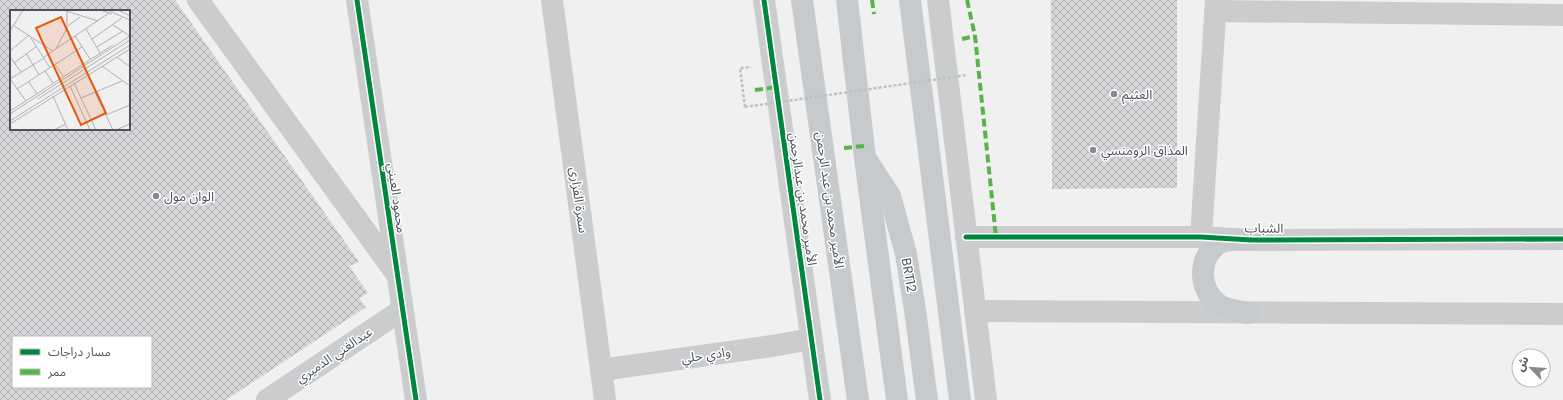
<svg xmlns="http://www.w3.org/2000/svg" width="1563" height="400" font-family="Poppins,'Noto Sans Arabic',sans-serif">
	<defs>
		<pattern id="building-cross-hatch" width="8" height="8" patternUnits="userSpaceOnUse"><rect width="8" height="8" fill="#d7d7d9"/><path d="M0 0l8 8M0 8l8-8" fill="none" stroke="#b0b1b3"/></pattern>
	</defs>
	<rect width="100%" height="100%" fill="#f1f0f0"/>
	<g fill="url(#building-cross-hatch)" fill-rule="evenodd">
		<path d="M0 0H175L359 262 349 266 368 293 359 298 366 307 226 400H0ZM11 11H129V129H11ZM13 337H151V387H13Z"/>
		<path d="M1051 0H1177V188L1052 189Z"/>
	</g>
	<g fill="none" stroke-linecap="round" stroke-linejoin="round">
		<path stroke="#b9c4c0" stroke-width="2.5" stroke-dasharray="3 2" stroke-linecap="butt" d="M745 107 740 68 751 67"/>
		<g stroke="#cbccce" stroke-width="22">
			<path d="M198 0 395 272"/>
			<path d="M357 0 416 400"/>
			<path d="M552 0 605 400"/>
			<path d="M764 0 820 400"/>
			<path d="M938 0 986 400"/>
			<path d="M1216 11 1563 15"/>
			<path d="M966 237H1201L1251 240 1563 239"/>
			<path d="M1201 237 1216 0"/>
			<path d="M975 311 1563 314"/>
			<path d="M601 370 772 346 811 339"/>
			<path d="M267 400 402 310"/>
		</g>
		<g stroke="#c7cacc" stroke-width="22">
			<path d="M802 0 858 400"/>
			<path d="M847 0 865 158 897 400"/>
			<path d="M910 0 960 400"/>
			<path d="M868 162 890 196 906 254 915 310 927 400"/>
			<path d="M1248 313C1239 311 1226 310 1219 305 1198 290 1197 256 1220 243 1228 238 1243 240 1251 240"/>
		</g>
		<path stroke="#b9c4c0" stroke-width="2.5" stroke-dasharray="3 2" stroke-linecap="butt" d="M745 107 967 75"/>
		<g stroke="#57b448" stroke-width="4" stroke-dasharray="8 4" stroke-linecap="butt">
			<path d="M872 0 874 14"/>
			<path d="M967 0 975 36 996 237"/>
			<path d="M962 39 975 36"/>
			<path d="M755 90 777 87"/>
			<path d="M844 148 864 146"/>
		</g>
		<defs>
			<g id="cycleway">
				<path d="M357 0 416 400"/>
				<path d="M764 0 820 400"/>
				<path d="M966 237H1201L1251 240 1563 239"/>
			</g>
		</defs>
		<use href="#cycleway" stroke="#fff" stroke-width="8"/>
		<use href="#cycleway" stroke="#00873e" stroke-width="5"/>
	</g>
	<g fill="#848a8f" stroke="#fff" stroke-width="1.5">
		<circle cx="1114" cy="94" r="4"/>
		<circle cx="1093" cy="150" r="4"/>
		<circle cx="156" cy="196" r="4"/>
	</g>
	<g text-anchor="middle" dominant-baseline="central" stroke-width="3" stroke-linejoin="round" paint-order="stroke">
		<g font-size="13" fill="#49535b" stroke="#fff" text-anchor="start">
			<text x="1122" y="94">العثيم</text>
			<text x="1101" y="150">المذاق الرومنسي</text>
			<text x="164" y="196">الوان مول</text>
		</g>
		<g font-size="13" fill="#49535b" stroke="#fff">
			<text transform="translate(397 198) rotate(82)">محمود العيني</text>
			<text transform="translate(803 199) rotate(82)">الأمير محمد بن عبدالرحمن</text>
			<text transform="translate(579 200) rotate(82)">سمرة الفزارى</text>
			<text transform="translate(830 200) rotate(82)">الأمير محمد بن عبد الرحمن</text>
			<text transform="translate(1264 228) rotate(1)">الشباب</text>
			<text transform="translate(909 275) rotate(80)">BRT12</text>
			<text transform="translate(334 355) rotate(-34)">عبدالغني الدميري</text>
			<text transform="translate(706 355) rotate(-8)">وادي حلي</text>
		</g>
	</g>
	<g transform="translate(10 10)">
		<rect width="120" height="120" fill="#f1f0f0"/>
		<path fill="none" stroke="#aeb1b4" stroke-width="1" d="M53 0 88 11M90 0 102 4M97 0 120 10M108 0 120 6M103 15 120 26M4 16 43 41M58 16 70 7M76 19 90 43M0 21 13 0M65 26 80 49M21 28 40 58M82 29 112 8M87 37 113 21M46 39 57 18V0M0 41 19 25M16 43 29 65M0 47 11 62M34 47 99 3M107 47 120 57M4 53 27 36M45 54 53 66M92 56 120 76M35 61 43 73M0 69 34 48M0 69 16 91M19 72 27 84M64 73 86 120M60 76 80 120M7 79 72 37M85 82 103 120M43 86 58 120M71 88 112 71M28 89 120 30M0 101 103 35M0 104 120 26M96 105 120 95M0 111 120 35M0 114 120 39M44 120 56 114M106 120 120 114"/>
		<path fill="#e8590c" fill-opacity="0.15" stroke="#e8590c" stroke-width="2" d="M51 7 96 103 71 115 26 18Z"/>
		<rect width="120" height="120" fill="none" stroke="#49535b" stroke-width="2"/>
	</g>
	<rect x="12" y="336" width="140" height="52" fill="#ffffff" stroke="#b6babd"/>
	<rect x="20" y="349" width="20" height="6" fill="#00873e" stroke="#b6babd"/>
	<text x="48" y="356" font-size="12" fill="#49535b">مسار دراجات</text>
	<rect x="20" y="369" width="20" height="6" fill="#57b448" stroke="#b6babd"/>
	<text x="48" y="376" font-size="12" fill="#49535b">ممر</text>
	<g transform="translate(1531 368) rotate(295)"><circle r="19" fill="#ffffff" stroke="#b6babd"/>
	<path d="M0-3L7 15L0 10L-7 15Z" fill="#848a8f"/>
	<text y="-6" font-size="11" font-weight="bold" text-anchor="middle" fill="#49535b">ش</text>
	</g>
</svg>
